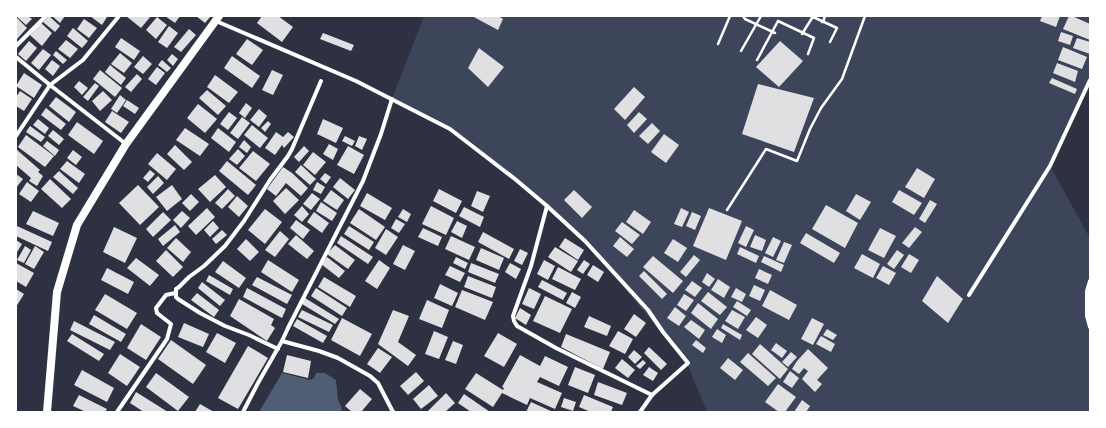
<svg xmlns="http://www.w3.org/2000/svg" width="1106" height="428" font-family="'Golos Text',sans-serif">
	<rect width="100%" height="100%" fill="#2d3142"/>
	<path fill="#3c4559" d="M424 16H1090V75L1050 166 1090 238V281L1087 291 1090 310V412H707L687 363 585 241 510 175 450 129 392 99Z"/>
	<path fill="#4f5d75" d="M282 373 310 380 314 378 316 373H325L336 380 338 400 341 406 342 412H259Z"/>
	<g fill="#e0e0e3">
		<path d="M16 16H28L32 19 26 25Z"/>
		<path d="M49 16 60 26 55 32 43 22Z"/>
		<path d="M52 16H65L60 23Z"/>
		<path d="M90 16H106L107 17 102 25Z"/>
		<path d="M126 16H151L141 28Z"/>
		<path d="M165 16H180L175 23Z"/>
		<path d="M196 16H211L205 23Z"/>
		<path d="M262 16H278L293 27 282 42 257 23Z"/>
		<path d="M472 16H498L503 19 498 30Z"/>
		<path d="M1042 16H1060L1056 27 1040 21Z"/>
		<path d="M1069 16H1072L1090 24V40L1063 29Z"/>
		<path d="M16 17 27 28 17 39 16 38Z"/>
		<path d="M157 17 167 25 156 39 146 30Z"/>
		<path d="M84 19 97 28 89 38 77 29Z"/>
		<path d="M41 23 52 33 42 46 30 35Z"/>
		<path d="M169 26 178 33 167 48 158 42Z"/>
		<path d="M73 28 88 41 82 48 67 36Z"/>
		<path d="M189 29 196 35 181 52 174 47Z"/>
		<path d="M1061 32 1073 36 1070 45 1058 41Z"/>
		<path d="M323 33 354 45 351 51 320 39Z"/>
		<path d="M121 38 140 51 134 60 115 47Z"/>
		<path d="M1077 38 1090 42V54L1073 48Z"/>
		<path d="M247 39 263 50 252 65 236 54Z"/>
		<path d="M66 40 78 49 70 58 58 49Z"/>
		<path d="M29 41 37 48 26 61 18 54Z"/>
		<path d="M780 41 803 61 779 87 756 67Z"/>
		<path d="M1063 47 1087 57 1082 69 1058 60Z"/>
		<path d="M479 48 504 67 488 87 468 68Z"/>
		<path d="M43 49 51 55 39 70 31 63Z"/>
		<path d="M56 51 67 60 63 64 53 55Z"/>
		<path d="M120 53 132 63 124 73 111 64Z"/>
		<path d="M172 54 178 59 173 66 167 60Z"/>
		<path d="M143 56 152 64 143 74 134 67Z"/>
		<path d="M232 56 260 76 252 88 224 68Z"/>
		<path d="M52 60 60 66 53 76 45 69Z"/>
		<path d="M162 60 171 68 167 72 158 65Z"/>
		<path d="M1057 63 1078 71 1075 82 1053 73Z"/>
		<path d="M110 65 126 78 121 85 105 72Z"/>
		<path d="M157 67 165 73 156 85 148 79Z"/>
		<path d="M100 70 122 88 115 97 93 79Z"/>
		<path d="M272 70 283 75 273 95 262 90Z"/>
		<path d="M24 73 42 85 34 98 16 86Z"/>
		<path d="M137 74 142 79 131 92 125 87Z"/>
		<path d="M215 75 238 92 229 103 207 87Z"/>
		<path d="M1052 78 1077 89 1075 94 1049 83Z"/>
		<path d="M79 81 88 88 82 95 74 87Z"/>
		<path d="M95 83 99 86 88 101 83 97Z"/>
		<path d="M758 84 814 98 794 152 742 134Z"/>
		<path d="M634 87 645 97 625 120 614 109Z"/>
		<path d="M207 90 226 106 218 115 199 98Z"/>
		<path d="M20 91 32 99 24 111 16 106V97Z"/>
		<path d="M103 91 112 100 100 111 92 101Z"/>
		<path d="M120 95 126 100 117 113 111 109Z"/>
		<path d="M56 97 76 112 69 122 49 106Z"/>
		<path d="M127 100 139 108 135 114 123 106Z"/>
		<path d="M246 103 252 108 245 118 239 113Z"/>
		<path d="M198 104 217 119 205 133 187 118Z"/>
		<path d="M46 108 66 124 61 130 41 115Z"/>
		<path d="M259 109 267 116 259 127 250 120Z"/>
		<path d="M112 111 129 122 121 133 105 122Z"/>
		<path d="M229 112 237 118 228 130 220 124Z"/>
		<path d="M639 112 647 119 634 133 627 125Z"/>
		<path d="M242 117 250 123 238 139 230 133Z"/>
		<path d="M38 119 49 128 45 134 33 125Z"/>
		<path d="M323 119 343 128 336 143 317 134Z"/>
		<path d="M268 121 271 124 265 132 261 128Z"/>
		<path d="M77 122 103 141 94 154 68 135Z"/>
		<path d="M652 123 660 131 648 144 639 136Z"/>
		<path d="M252 125 268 138 260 148 244 135Z"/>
		<path d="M30 126 45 137 41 142 26 132Z"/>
		<path d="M185 128 209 144 200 156 176 140Z"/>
		<path d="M218 128 236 142 229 152 211 138Z"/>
		<path d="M53 130 64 139 59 145 48 136Z"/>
		<path d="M276 132 283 137 288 132 294 137 284 148 282 145 275 155 265 148Z"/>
		<path d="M664 134 679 145 666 163 651 152Z"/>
		<path d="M26 135 54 156 45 167 18 147Z"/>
		<path d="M345 136 355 141 352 146 342 141Z"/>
		<path d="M359 136 367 139 362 150 355 146Z"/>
		<path d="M244 140 251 147 247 153 239 147Z"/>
		<path d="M47 141 59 150 55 156 43 146Z"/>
		<path d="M329 144 338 149 333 160 323 154Z"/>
		<path d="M175 145 192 162 184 170 167 154Z"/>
		<path d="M304 146 309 151 299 162 294 157Z"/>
		<path d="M348 146 364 155 354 174 337 165Z"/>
		<path d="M16 149 40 170 38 172 43 176 37 186 29 181 31 178 16 165Z"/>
		<path d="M238 149 245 156 237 165 229 159Z"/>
		<path d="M73 150 82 157 76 165 67 158Z"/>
		<path d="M253 151 270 164 256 181 239 168Z"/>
		<path d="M313 152 326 162 315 175 303 165Z"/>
		<path d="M157 153 176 169 167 180 148 164Z"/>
		<path d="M67 161 85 174 79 183 60 169Z"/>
		<path d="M227 161 256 185 248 195 219 171Z"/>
		<path d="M301 165 316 179 310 185 295 172Z"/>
		<path d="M283 167 292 173 308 188 301 196 286 183 276 196 267 189Z"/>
		<path d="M917 168 935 179 924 198 905 187Z"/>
		<path d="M150 170 155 174 148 182 143 178Z"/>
		<path d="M59 171 78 188 73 194 53 177Z"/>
		<path d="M325 173 331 177 326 184 320 179Z"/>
		<path d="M16 174 23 179 16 188Z"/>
		<path d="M215 175 226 187 210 202 198 189Z"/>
		<path d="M158 176 164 183 153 194 147 187Z"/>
		<path d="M340 178 355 190 348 199 333 187Z"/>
		<path d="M50 179 71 199 62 208 41 189Z"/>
		<path d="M27 182 39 191 31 202 19 194Z"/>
		<path d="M317 182 325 187 321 194 313 190Z"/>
		<path d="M138 185 159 207 140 225 119 203Z"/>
		<path d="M172 185 182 199 167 211 156 197Z"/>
		<path d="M286 188 299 200 285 214 273 201Z"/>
		<path d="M228 189 235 196 222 209 215 203Z"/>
		<path d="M439 189 462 201 456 213 433 201Z"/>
		<path d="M331 190 344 200 337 210 323 201Z"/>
		<path d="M574 190 592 207 582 218 564 200Z"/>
		<path d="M899 190 922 203 914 215 892 202Z"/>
		<path d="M477 191 490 196 483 212 471 206Z"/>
		<path d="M312 193 320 199 311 210 303 204Z"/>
		<path d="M367 193 392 208 385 220 360 206Z"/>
		<path d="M191 194 199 202 190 211 182 203Z"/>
		<path d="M856 194 871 202 860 220 846 211Z"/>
		<path d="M237 196 248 206 239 217 228 207Z"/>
		<path d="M930 200 937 204 925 223 919 219Z"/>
		<path d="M321 202 337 213 332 221 316 211Z"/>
		<path d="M826 205 858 223 845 248 812 229Z"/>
		<path d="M302 206 309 214 302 222 294 215Z"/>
		<path d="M431 206 454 218 446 235 422 224Z"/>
		<path d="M464 207 484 217 480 227 459 216Z"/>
		<path d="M207 208 215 217 196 235 188 226Z"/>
		<path d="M681 208 689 212 682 227 674 224Z"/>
		<path d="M709 208 742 221 726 260 693 246Z"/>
		<path d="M265 209 282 222 265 244 248 230Z"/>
		<path d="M359 209 385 227 376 240 350 223Z"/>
		<path d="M403 209 411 214 407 222 398 217Z"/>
		<path d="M634 210 651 222 643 234 626 222Z"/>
		<path d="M33 211 59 223 53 236 26 224Z"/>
		<path d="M182 211 190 218 181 228 173 220Z"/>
		<path d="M163 212 171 220 153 237 146 229Z"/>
		<path d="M314 212 329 223 322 233 307 222Z"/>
		<path d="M692 212 701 216 695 230 686 226Z"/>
		<path d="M396 219 405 224 399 233 391 228Z"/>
		<path d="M296 220 310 230 303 239 290 228Z"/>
		<path d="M213 221 219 228 210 237 204 230Z"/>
		<path d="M457 221 467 226 462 238 451 232Z"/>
		<path d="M622 222 640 235 632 244 615 231Z"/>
		<path d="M175 225 180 232 163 246 158 239Z"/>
		<path d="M17 226 52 242 48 251 16 236V229Z"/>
		<path d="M349 226 374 242 369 250 344 234Z"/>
		<path d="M746 226 754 230 746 247 738 243Z"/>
		<path d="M114 227 137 238 125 263 103 252Z"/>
		<path d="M915 227 922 232 909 248 902 243Z"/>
		<path d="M423 228 442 237 438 246 418 237Z"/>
		<path d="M880 228 896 236 884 258 868 250Z"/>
		<path d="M386 229 398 237 386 255 375 248Z"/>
		<path d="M222 230 227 235 216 244 212 239Z"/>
		<path d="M280 231 289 239 275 257 265 250Z"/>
		<path d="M483 232 514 249 509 259 478 242Z"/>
		<path d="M806 233 840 253 834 263 800 243Z"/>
		<path d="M296 235 314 251 307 259 288 244Z"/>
		<path d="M755 235 766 240 762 251 750 247Z"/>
		<path d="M341 236 373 257 368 264 337 243Z"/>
		<path d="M451 236 475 247 469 260 445 249Z"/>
		<path d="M620 237 634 249 627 257 613 246Z"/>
		<path d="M773 237 781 241 773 257 765 253Z"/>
		<path d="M176 238 191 252 183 262 167 248Z"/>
		<path d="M565 238 584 250 578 260 559 247Z"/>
		<path d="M246 239 259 252 250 261 237 249Z"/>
		<path d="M673 239 687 248 678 262 664 253Z"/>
		<path d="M16 240 22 244 16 254Z"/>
		<path d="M784 242 792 245 784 263 776 260Z"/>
		<path d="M335 245 355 260 348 269 327 254Z"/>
		<path d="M403 245 415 251 405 270 393 264Z"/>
		<path d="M25 246 31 250 24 263 17 260Z"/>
		<path d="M35 246 44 252 34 269 25 264Z"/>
		<path d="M555 247 578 261 571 272 548 257Z"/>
		<path d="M740 247 759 256 756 263 737 254Z"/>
		<path d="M481 248 504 258 499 270 476 260Z"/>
		<path d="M520 249 528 253 522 265 514 261Z"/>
		<path d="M166 250 183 267 173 277 156 261Z"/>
		<path d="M897 250 904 255 894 269 887 264Z"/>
		<path d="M862 254 880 264 873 278 854 268Z"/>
		<path d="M909 254 919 260 911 273 901 267Z"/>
		<path d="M694 255 700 260 686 277 680 272Z"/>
		<path d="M653 256 683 281 673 293 643 267Z"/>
		<path d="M764 256 784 265 781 272 761 262Z"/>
		<path d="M327 257 345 271 339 278 321 264Z"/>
		<path d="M456 257 468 263 465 269 453 263Z"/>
		<path d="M136 258 159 275 150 286 127 268Z"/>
		<path d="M268 260 299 280 292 292 261 272Z"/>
		<path d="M379 260 390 268 377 289 365 281Z"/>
		<path d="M544 260 555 266 548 280 537 274Z"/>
		<path d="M584 260 590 264 583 274 577 270Z"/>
		<path d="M223 261 246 278 239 288 215 272Z"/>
		<path d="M16 263 34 273 26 287 16 281Z"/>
		<path d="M471 263 499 274 495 283 468 272Z"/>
		<path d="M510 263 521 269 516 279 505 272Z"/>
		<path d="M593 265 604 272 598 282 587 275Z"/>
		<path d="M450 266 465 273 460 282 445 275Z"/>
		<path d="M883 266 896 273 889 285 876 278Z"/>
		<path d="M558 267 581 279 575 290 552 279Z"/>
		<path d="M107 268 134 282 128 294 101 280Z"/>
		<path d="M759 269 772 275 768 284 755 278Z"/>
		<path d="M644 271 667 294 662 299 639 276Z"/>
		<path d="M707 273 715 279 709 287 702 282Z"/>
		<path d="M209 275 233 289 230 295 206 281Z"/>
		<path d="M468 276 496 287 492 298 464 287Z"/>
		<path d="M937 276 963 299 948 323 922 301Z"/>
		<path d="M257 277 292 295 287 304 252 285Z"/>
		<path d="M324 277 356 296 350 307 318 287Z"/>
		<path d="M718 279 730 287 724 298 711 290Z"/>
		<path d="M542 280 567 293 563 300 538 287Z"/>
		<path d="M692 281 702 288 695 297 685 290Z"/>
		<path d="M202 282 225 300 220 306 198 288Z"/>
		<path d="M440 284 458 293 452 306 434 298Z"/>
		<path d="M754 285 765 290 760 301 749 296Z"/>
		<path d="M247 288 286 309 282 318 243 297Z"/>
		<path d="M316 288 347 308 342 316 311 296Z"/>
		<path d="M529 288 541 294 534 309 522 304Z"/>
		<path d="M736 288 746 294 742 302 731 297Z"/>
		<path d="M16 289 24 294 16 307Z"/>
		<path d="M462 290 493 302 485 320 455 307Z"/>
		<path d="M770 290 797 305 789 320 762 306Z"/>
		<path d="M572 292 581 297 575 308 566 303Z"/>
		<path d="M708 292 727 307 720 315 701 301Z"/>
		<path d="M197 293 219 310 214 317 191 300Z"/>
		<path d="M105 294 137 313 127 329 95 310Z"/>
		<path d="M684 294 694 300 686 311 677 305Z"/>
		<path d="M545 296 572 309 560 333 533 321Z"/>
		<path d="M305 298 339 319 335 324 302 304Z"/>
		<path d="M239 299 274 319 271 325 275 328 267 341 230 316Z"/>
		<path d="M427 300 449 310 442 328 419 319Z"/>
		<path d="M737 301 751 310 747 316 733 307Z"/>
		<path d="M698 303 718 319 711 329 691 313Z"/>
		<path d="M675 307 686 316 679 326 667 318Z"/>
		<path d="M520 308 531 315 526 325 515 318Z"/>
		<path d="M302 310 333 325 329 332 298 317Z"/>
		<path d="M393 310 409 316 398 342 416 355 408 366 378 344Z"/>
		<path d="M732 310 745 317 738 329 725 321Z"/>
		<path d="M634 314 646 323 636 337 624 329Z"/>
		<path d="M94 315 126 334 121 342 89 324Z"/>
		<path d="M589 316 611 326 607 336 584 327Z"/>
		<path d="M756 317 767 325 758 338 746 330Z"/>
		<path d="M342 318 372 334 360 356 331 340Z"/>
		<path d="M812 318 824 324 813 345 801 339Z"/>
		<path d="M297 319 327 336 323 343 293 326Z"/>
		<path d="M691 320 705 330 699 339 684 327Z"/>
		<path d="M74 321 115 342 110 350 70 330Z"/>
		<path d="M184 323 209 334 203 347 178 337Z"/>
		<path d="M141 324 161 337 146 360 127 348Z"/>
		<path d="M723 324 742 335 740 340 721 328Z"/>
		<path d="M717 329 726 335 722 343 712 337Z"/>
		<path d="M827 329 837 335 833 340 823 335Z"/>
		<path d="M434 331 448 337 439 359 425 354Z"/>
		<path d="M618 331 633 339 625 354 609 346Z"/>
		<path d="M217 333 236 343 225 363 206 352Z"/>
		<path d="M498 333 517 344 504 367 484 356Z"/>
		<path d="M72 334 104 354 99 361 67 341Z"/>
		<path d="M566 334 610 352 603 369 561 347Z"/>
		<path d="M821 336 835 344 831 352 816 344Z"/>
		<path d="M171 340 206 365 193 384 158 359Z"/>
		<path d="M696 340 706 348 703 353 692 345Z"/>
		<path d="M453 341 463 345 456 364 445 360Z"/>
		<path d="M776 343 787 351 782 358 771 350Z"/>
		<path d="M760 344 788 369 780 379 752 354Z"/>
		<path d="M248 346 268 358 238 409 218 398Z"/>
		<path d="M649 347 667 364 661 370 644 353Z"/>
		<path d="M378 348 392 357 380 373 367 364Z"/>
		<path d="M808 349 828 368 817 380 822 384 815 392 802 379 808 371 804 368 799 374 792 369 797 361Z"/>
		<path d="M634 350 642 357 635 364 628 357Z"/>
		<path d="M791 352 797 357 788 367 782 362Z"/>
		<path d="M748 353 776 378 768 386 740 362Z"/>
		<path d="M120 354 140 367 127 386 108 373Z"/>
		<path d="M287 355 311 361 308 378 283 372Z"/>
		<path d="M520 355 540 366 545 356 568 367 559 386 540 377 537 382 562 393 555 409 530 398 527 405 502 393 493 407 465 389 476 373 503 390 504 388 502 387Z"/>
		<path d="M728 358 743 370 735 380 720 368Z"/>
		<path d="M622 359 635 370 628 378 615 368Z"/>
		<path d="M643 360 646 363 640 369 636 366Z"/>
		<path d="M575 367 595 375 588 393 568 385Z"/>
		<path d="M649 367 658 373 653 381 643 375Z"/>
		<path d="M82 370 114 388 107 402 74 385Z"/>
		<path d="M790 371 799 378 792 388 783 382Z"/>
		<path d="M416 372 424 381 408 395 400 386Z"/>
		<path d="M156 373 189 397 178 411 146 387Z"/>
		<path d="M598 382 627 393 622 405 594 395Z"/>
		<path d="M778 384 796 397 785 412H779L765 402Z"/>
		<path d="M429 385 438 396 421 409 413 399Z"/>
		<path d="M360 389 372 399 361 412H352L345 406Z"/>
		<path d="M136 392 168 412H144L130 403Z"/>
		<path d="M446 393 455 403 445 412H427Z"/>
		<path d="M464 394 490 412H471L458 403Z"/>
		<path d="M79 395 107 409 105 412H86L73 406Z"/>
		<path d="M584 395 613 407 611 412H591L579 407Z"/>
		<path d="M564 398 576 402 573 411 561 407Z"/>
		<path d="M802 400 810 406 806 412H794Z"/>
		<path d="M531 402 553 412H526Z"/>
		<path d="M200 404 214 412H195Z"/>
	</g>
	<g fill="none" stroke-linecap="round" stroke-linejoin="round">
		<g stroke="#fff" stroke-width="2.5">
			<path d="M743 16 745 19 775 33"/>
			<path d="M811 16 837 28 830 42"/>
			<path d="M822 22H823L825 16"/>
			<path d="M802 34 812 18H813"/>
			<path d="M718 44 730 16"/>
			<path d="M741 51 761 16"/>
			<path d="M757 60 778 21 814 38 808 54"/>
			<path d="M727 210 766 149 797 161 810 129 821 108 842 79 865 16"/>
		</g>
		<g stroke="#fff" stroke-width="4">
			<path d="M216 21 356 81 450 129 515 179 547 206 585 241 648 310 663 332 688 363 652 395 640 412"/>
			<path d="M16 46 46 16"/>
			<path d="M16 57 50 85 126 144"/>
			<path d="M16 136 50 85 83 60 119 16"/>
			<path d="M547 206 531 266 513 316 514 321 517 326 556 348 652 395"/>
			<path d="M1090 281 1087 291V316L1090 327"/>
			<path d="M969 295 1050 166 1090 80"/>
			<path d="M282 341 288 328 363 181 381 134 392 99"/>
			<path d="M278 349 249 335 225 326 200 313 178 299 176 297V289L179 287 189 277 204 266 225 246 244 221 270 180 288 156 292 149 321 81"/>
			<path d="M117 412 167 339 171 324 157 313 156 308 166 295 175 293"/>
			<path d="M243 412 258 383 282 341 319 351 338 358 370 376 378 383 393 412"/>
		</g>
		<path stroke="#fff" stroke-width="8" d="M47 412 57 292 77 225 126 144 219 16"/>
	</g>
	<rect width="1106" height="428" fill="none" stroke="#ffffff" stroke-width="34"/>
</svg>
